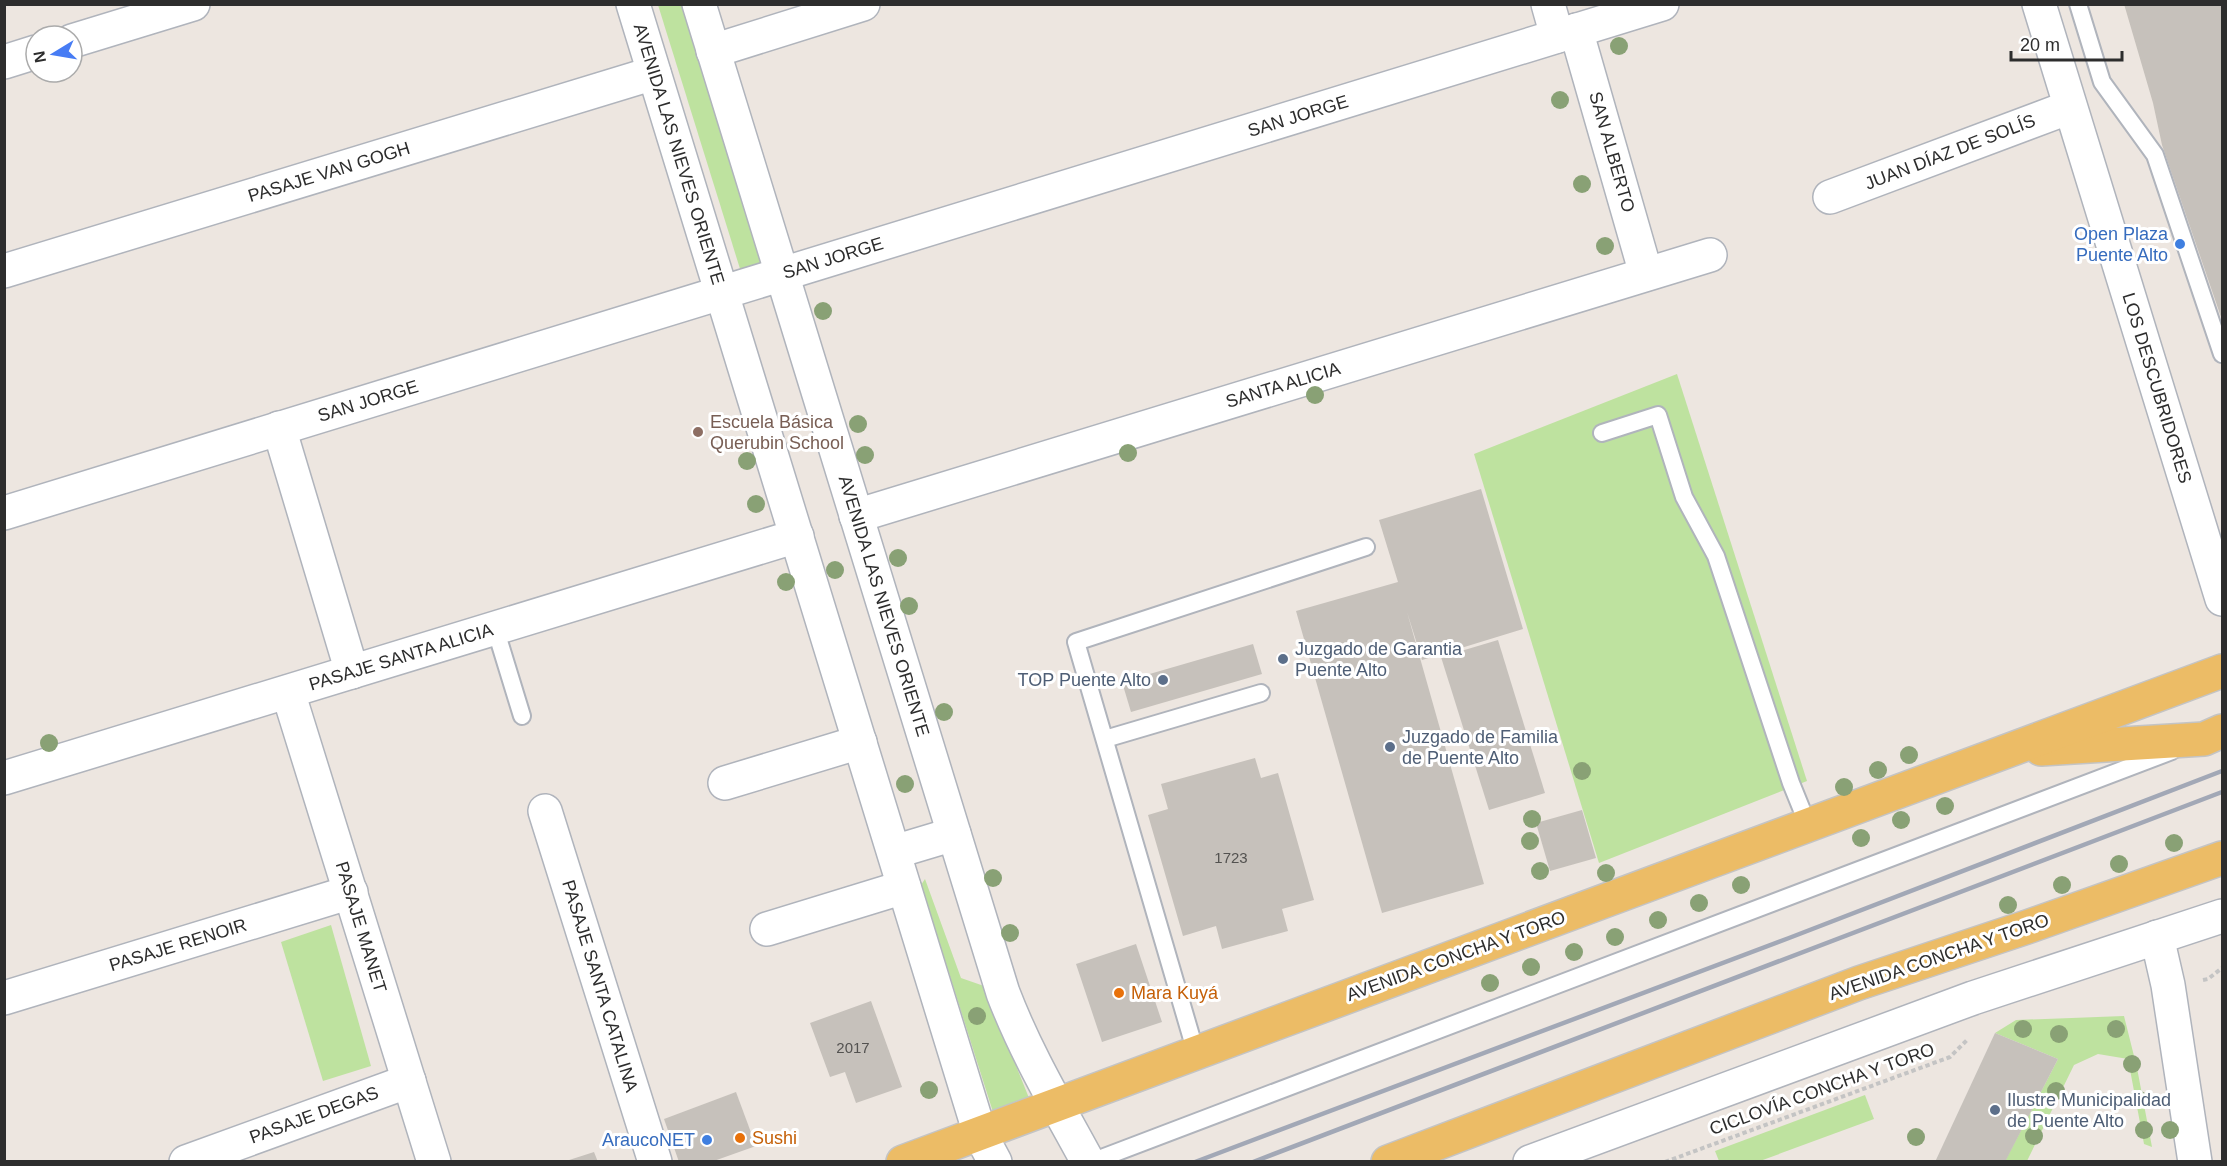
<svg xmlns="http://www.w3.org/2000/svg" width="2227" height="1166" font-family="Helvetica,sans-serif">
	<rect width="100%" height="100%" fill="#ede6e0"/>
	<g fill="#bee29f">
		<path d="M658 5H683L765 266 741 272Z"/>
		<path d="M1677 374 1807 781 1599 863 1474 454Z"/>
		<path d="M925 879 961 978 984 986 1029 1098 993 1112 921 885Z"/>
		<path d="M331 925 371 1066 323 1081 281 942Z"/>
		<path d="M2124 1016 2137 1068 2152 1147 2144 1144 2128 1059 2098 1054 2074 1065 2027 1161H2005L2058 1059 1995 1033 2016 1020Z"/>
		<path d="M1865 1095 1874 1119 1760 1161H1719L1715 1151Z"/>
	</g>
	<g fill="#c6c1bb">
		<path d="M2124 4H2222V320L2162 145 2153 103Z"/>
		<path d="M1481 489 1523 629 1422 660 1407 612 1484 884 1382 913 1296 611 1398 582 1379 520Z"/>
		<path d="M1498 640 1545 793 1489 810 1441 657Z"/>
		<path d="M1253 644 1262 674 1131 712 1122 682Z"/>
		<path d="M1255 758 1261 778 1278 773 1314 900 1282 909 1288 931 1222 949 1216 926 1183 936 1148 815 1168 809 1161 784Z"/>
		<path d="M1582 810 1596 858 1550 871 1536 823Z"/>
		<path d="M1136 944 1162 1022 1102 1042 1076 964Z"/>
		<path d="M871 1001 902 1087 856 1103 845 1072 830 1077 810 1023Z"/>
		<path d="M1995 1033 2058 1059 2005 1162H1935Z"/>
		<path d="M736 1092 756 1146 711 1162H679L664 1119Z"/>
		<path d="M594 1152 598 1162H566V1161Z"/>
	</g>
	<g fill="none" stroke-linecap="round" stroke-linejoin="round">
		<defs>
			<g id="service">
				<path d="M2078 4 2102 82 2155 155 2222 354"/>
				<path d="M1602 433 1658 415 1684 497 1716 556 1791 783 1808 825"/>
				<path d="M495 628 522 716"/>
				<path d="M1105 739 1261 693"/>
				<path d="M1196 1053 1076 642 1366 547"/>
				<path d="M1091 1162 2172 751"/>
			</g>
			<g id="minor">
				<path d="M1548 4 1557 36"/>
				<path d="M2039 4 2222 599"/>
				<path d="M1576 30 1646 274"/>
				<path d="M72 41 193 4"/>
				<path d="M713 51 863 4"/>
				<path d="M4 62 36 52"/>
				<path d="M1830 197 2070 107"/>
				<path d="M4 271 654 73"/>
				<path d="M279 428 352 672"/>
				<path d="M4 513 1662 4"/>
				<path d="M856 516 1710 255"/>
				<path d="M288 692 434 1162"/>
				<path d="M4 778 797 536"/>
				<path d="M725 783 860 742"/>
				<path d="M545 811 655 1162"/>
				<path d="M767 929 904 887"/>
				<path d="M4 998 351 892"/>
				<path d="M186 1162 409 1081"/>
			</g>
			<g id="tertiary">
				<path d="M633 4 980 1134 995 1162"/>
				<path d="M699 4 1003 993C1026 1053 1057 1105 1088 1162"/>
				<path d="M894 852 954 834"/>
				<path d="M2157 937 2168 985 2195 1162"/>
				<path d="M1530 1162 1973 998 2222 916"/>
			</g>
			<g id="primary">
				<path d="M2041 749 2204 739 2222 731"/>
				<path d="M903 1162 2222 671"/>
				<path d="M1388 1162 1859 983 2027 927 2222 858"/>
			</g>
		</defs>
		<use href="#service" stroke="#b0b4bc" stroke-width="20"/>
		<use href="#minor" stroke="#b0b4bc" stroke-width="36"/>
		<use href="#tertiary" stroke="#b0b4bc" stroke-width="36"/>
		<use href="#primary" stroke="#c4c4c4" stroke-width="36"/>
		<g stroke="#c4c4c4" stroke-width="4" stroke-dasharray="4.5 3" stroke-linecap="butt">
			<path d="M2203 980 2208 979 2222 968"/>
			<path d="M1665 1162 1950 1057 1967 1040"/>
		</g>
		<use href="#service" stroke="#fff" stroke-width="16"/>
		<use href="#minor" stroke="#fff" stroke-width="33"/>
		<use href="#tertiary" stroke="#fff" stroke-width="33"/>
		<use href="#primary" stroke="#ecbc66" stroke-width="33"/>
		<g stroke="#a2a8b6" stroke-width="4.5">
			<path d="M1195 1162 1789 938 2222 771"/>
			<path d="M1253 1162 2222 792"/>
		</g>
	</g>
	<g fill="#89a175">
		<circle cx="1619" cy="46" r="9"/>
		<circle cx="1560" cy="100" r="9"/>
		<circle cx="1582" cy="184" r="9"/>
		<circle cx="1605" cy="246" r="9"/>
		<circle cx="823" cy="311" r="9"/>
		<circle cx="1315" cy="395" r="9"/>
		<circle cx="858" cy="424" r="9"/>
		<circle cx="1128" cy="453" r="9"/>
		<circle cx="865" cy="455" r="9"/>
		<circle cx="747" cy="461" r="9"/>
		<circle cx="756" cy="504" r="9"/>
		<circle cx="898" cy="558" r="9"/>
		<circle cx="835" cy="570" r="9"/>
		<circle cx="786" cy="582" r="9"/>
		<circle cx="909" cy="606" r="9"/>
		<circle cx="944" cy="712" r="9"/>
		<circle cx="49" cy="743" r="9"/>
		<circle cx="1909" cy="755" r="9"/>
		<circle cx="1878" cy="770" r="9"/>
		<circle cx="1582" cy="771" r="9"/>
		<circle cx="905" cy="784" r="9"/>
		<circle cx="1844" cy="787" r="9"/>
		<circle cx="1945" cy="806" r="9"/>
		<circle cx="1532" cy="819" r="9"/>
		<circle cx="1901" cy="820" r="9"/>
		<circle cx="1861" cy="838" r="9"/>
		<circle cx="1530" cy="841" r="9"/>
		<circle cx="2174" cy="843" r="9"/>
		<circle cx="2119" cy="864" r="9"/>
		<circle cx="1540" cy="871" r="9"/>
		<circle cx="1606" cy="873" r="9"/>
		<circle cx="993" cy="878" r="9"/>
		<circle cx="1741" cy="885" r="9"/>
		<circle cx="2062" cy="885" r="9"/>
		<circle cx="1699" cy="903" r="9"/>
		<circle cx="2008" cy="905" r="9"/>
		<circle cx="1658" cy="920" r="9"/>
		<circle cx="1010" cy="933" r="9"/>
		<circle cx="1615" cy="937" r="9"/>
		<circle cx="1574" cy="952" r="9"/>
		<circle cx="1531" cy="967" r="9"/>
		<circle cx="1490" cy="983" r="9"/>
		<circle cx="977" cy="1016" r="9"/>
		<circle cx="2023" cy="1029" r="9"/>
		<circle cx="2116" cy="1029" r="9"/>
		<circle cx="2059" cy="1034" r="9"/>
		<circle cx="2132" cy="1064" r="9"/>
		<circle cx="929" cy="1090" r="9"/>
		<circle cx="2056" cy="1091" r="9"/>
		<circle cx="2138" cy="1099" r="9"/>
		<circle cx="2144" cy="1130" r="9"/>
		<circle cx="2170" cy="1130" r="9"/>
		<circle cx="2034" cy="1136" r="9"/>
		<circle cx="1916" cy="1137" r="9"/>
	</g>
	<g fill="#3f7fe0" stroke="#fff" stroke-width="2">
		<circle cx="2180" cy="244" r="6"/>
		<circle cx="707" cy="1140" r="6"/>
	</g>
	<circle fill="#8d6e63" stroke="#fff" stroke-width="2" cx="698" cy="432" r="6"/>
	<g fill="#5c6f8a" stroke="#fff" stroke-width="2">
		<circle cx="1283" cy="659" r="6"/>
		<circle cx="1163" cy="680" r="6"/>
		<circle cx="1390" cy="747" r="6"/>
		<circle cx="1995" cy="1110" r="6"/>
	</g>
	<g fill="#e8710a" stroke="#fff" stroke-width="2">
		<circle cx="1119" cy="993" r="6"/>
		<circle cx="740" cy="1138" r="6"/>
	</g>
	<g text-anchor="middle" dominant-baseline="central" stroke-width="6" stroke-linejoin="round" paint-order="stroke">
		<g font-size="15" fill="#535250">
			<text x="1231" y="857">1723</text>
			<text x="853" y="1047">2017</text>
		</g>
		<g font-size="18" fill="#2d2d2d" stroke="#fff">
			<text transform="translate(1298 116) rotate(-17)">SAN JORGE</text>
			<text transform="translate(1612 152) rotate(74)">SAN ALBERTO</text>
			<text transform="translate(1950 152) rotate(-21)">JUAN DÍAZ DE SOLÍS</text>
			<text transform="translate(679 154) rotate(73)">AVENIDA LAS NIEVES ORIENTE</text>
			<text transform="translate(329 172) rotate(-17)">PASAJE VAN GOGH</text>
			<text transform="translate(833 258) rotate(-17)">SAN JORGE</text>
			<text transform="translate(1283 385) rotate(-17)">SANTA ALICIA</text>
			<text transform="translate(2157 388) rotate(73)">LOS DESCUBRIDORES</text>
			<text transform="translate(368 401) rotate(-17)">SAN JORGE</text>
			<text transform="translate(884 606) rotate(73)">AVENIDA LAS NIEVES ORIENTE</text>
			<text transform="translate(401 657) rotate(-17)">PASAJE SANTA ALICIA</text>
			<text transform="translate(361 927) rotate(73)">PASAJE MANET</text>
			<text transform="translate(178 945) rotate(-17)">PASAJE RENOIR</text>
			<text transform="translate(1456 956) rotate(-20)">AVENIDA CONCHA Y TORO</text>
			<text transform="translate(1939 957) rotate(-19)">AVENIDA CONCHA Y TORO</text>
			<text transform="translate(600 986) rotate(73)">PASAJE SANTA CATALINA</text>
			<text transform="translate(1822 1089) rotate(-20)">CICLOVÍA CONCHA Y TORO</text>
			<text transform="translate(314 1115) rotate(-20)">PASAJE DEGAS</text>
		</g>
		<g font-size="18" fill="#366cbe" stroke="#fff" text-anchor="end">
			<text x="2168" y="234">Open Plaza<tspan x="2168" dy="21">Puente Alto</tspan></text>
			<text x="695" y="1140">AraucoNET</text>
		</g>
		<g font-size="18" fill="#785e54" stroke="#fff" text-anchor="start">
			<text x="710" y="422">Escuela Básica<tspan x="710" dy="21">Querubin School</tspan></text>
		</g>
		<g font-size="18" fill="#4e5e75" stroke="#fff" text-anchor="start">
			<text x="1295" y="649">Juzgado de Garantia<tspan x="1295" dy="21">Puente Alto</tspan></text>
			<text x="1151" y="680" text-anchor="end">TOP Puente Alto</text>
			<text x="1402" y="737">Juzgado de Familia<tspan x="1402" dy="21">de Puente Alto</tspan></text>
			<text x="2007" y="1100">Ilustre Municipalidad<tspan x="2007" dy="21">de Puente Alto</tspan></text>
		</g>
		<g font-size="18" fill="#c56008" stroke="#fff" text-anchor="start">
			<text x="1131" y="993">Mara Kuyá</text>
			<text x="752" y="1138">Sushi</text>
		</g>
	</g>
	<rect width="2227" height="1166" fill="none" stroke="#2d2d2d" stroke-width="12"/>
	<g transform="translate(54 54) rotate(259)"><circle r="28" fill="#ffffff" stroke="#ababab" stroke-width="1.5"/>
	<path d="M0-4.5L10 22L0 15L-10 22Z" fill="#477cf4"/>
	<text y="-9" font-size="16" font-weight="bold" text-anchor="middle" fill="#2d2d2d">N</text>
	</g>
	<path d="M2011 51v9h111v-9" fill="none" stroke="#2d2d2d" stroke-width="3"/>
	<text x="2020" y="51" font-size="18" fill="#2d2d2d" stroke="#ffffff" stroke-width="4.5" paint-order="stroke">20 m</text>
</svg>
